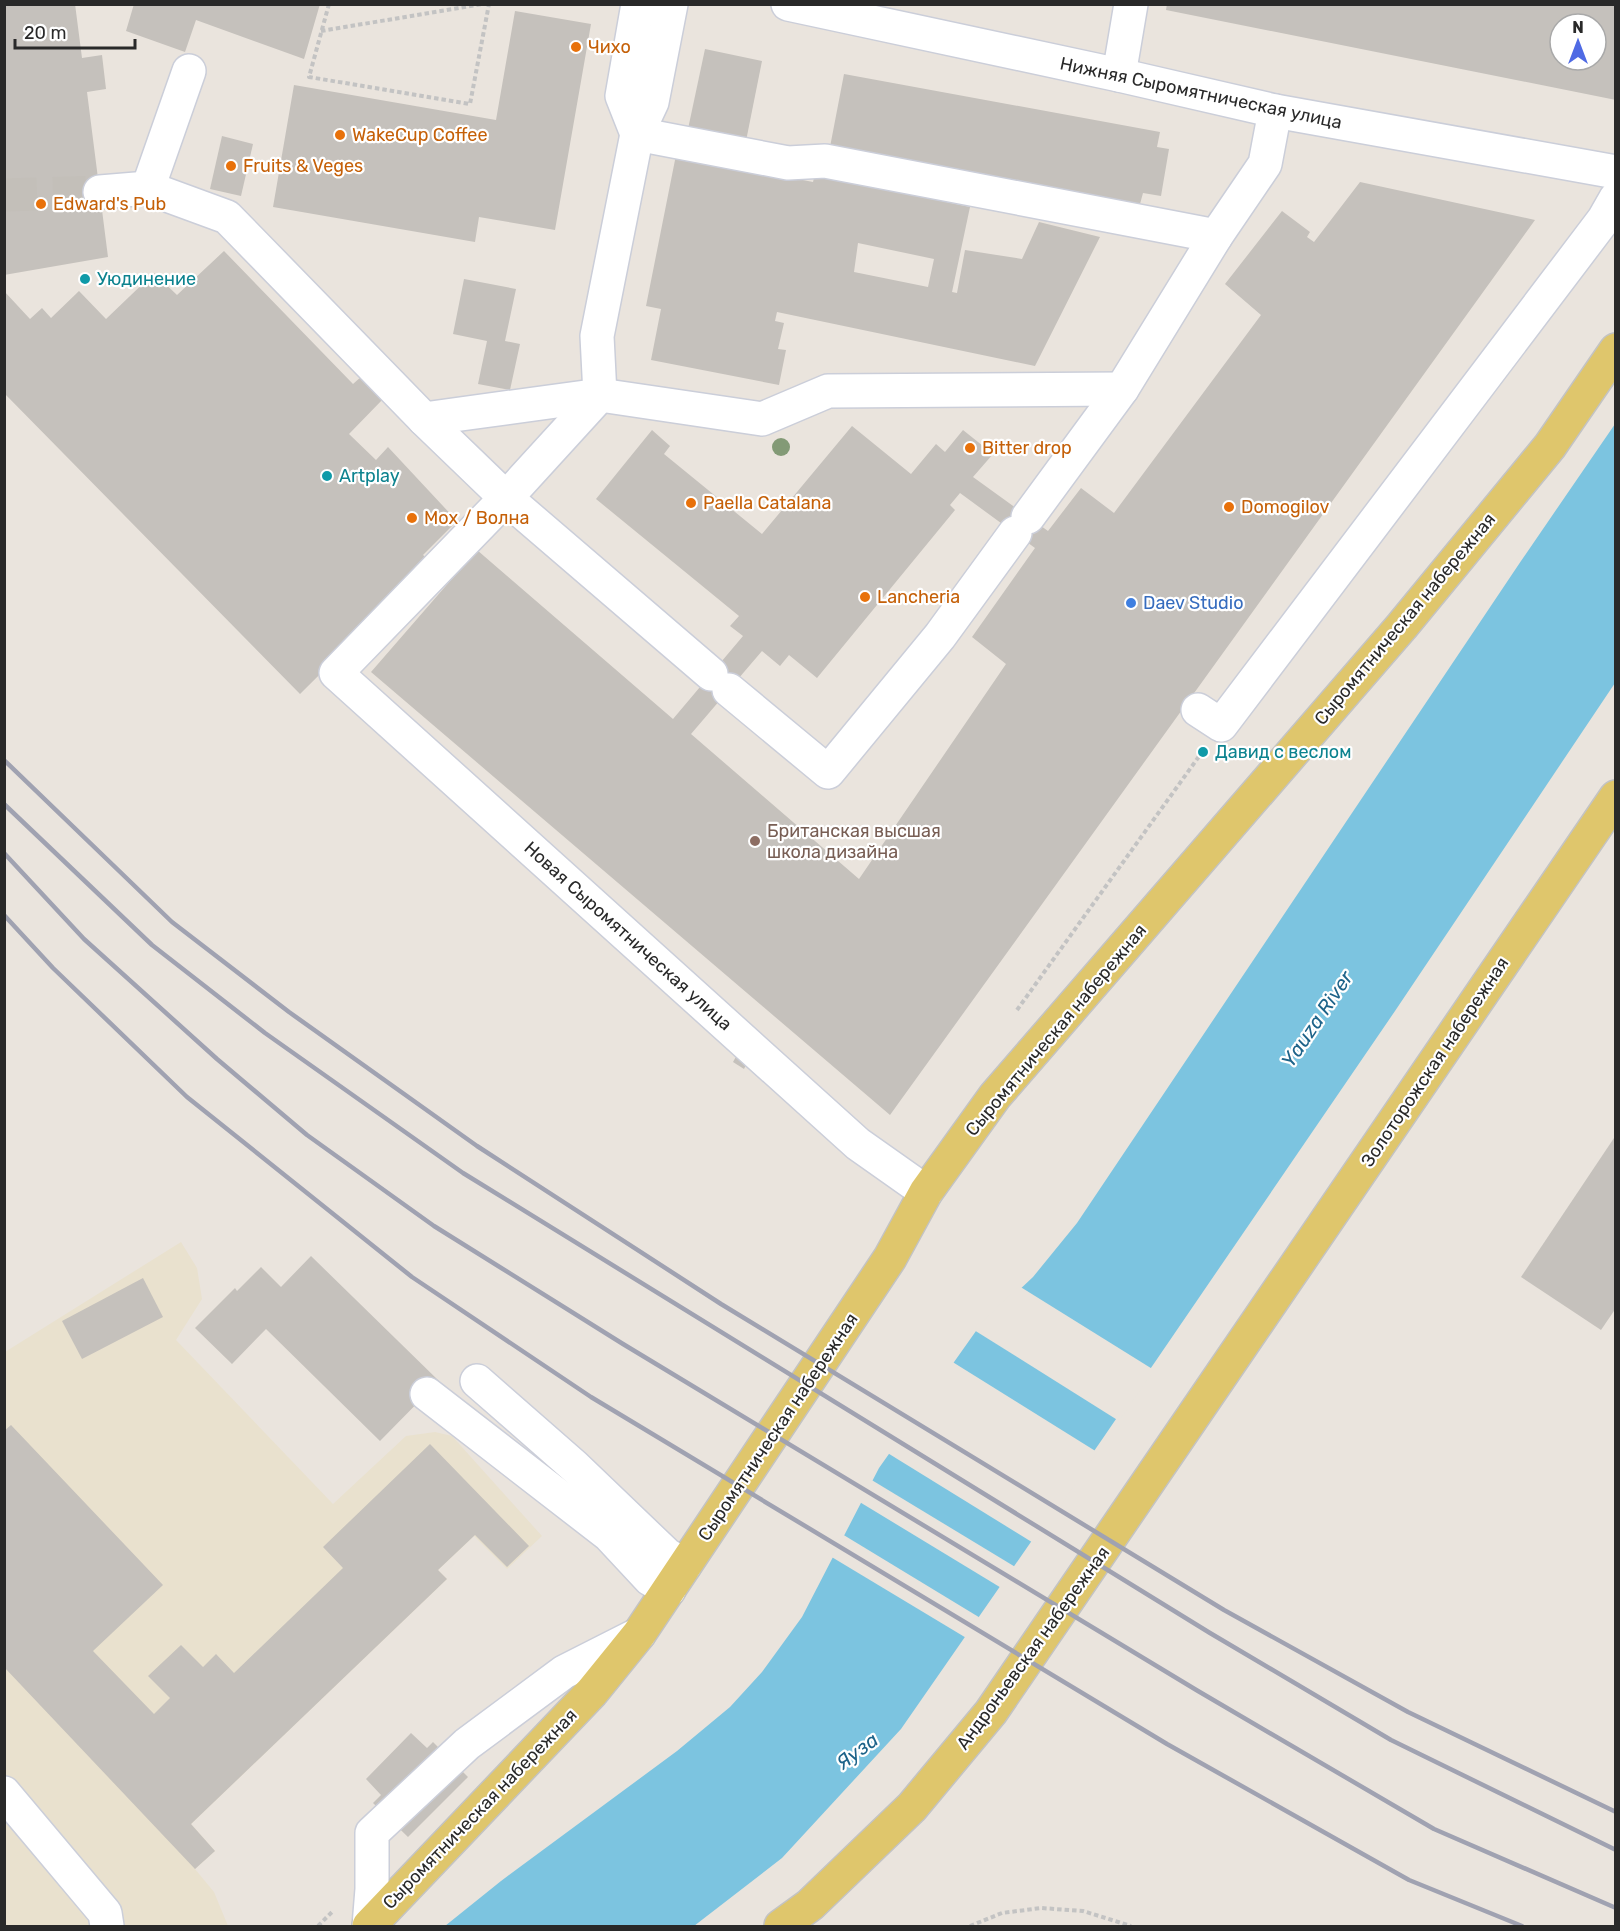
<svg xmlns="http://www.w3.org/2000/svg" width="1620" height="1931" font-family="Rubik,sans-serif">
	<rect width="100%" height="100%" fill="#eae4dd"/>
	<path fill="#e9e1ce" d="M181 1242 197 1268 202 1299 176 1340 333 1504 406 1436 435 1432 452 1436 542 1536 507 1569 474 1536 438 1570 447 1579 191 1824 215 1851 195 1869 214 1892 228 1926H5V1352Z"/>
	<path fill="#7cc4e0" d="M1615 424V683L1395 1011 1101 1441 901 1729 782 1858 694 1926H445L501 1881 677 1751 730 1707 762 1672 802 1617 879 1468 976 1331 1033 1277 1077 1223 1521 561Z"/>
	<g fill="#eae4dd">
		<path d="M1019 1286 1154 1370 1119 1421 974 1330Z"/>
		<path d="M951 1361 1097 1452 1035 1544 886 1452Z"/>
		<path d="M870 1479 1017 1568 1003 1589 858 1501Z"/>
		<path d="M842 1534 982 1619 968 1639 830 1556Z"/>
	</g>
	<g fill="#c5c1bc" fill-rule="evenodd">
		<path d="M4 4H75L82 58 102 55 106 89 87 92 108 257 4 275Z"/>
		<path d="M134 4H320L304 59 196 20 185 52 126 31Z"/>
		<path d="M1167 4H1616V100L1166 10ZM1560 24H1596V60H1560Z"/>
		<path d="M515 11 591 24 555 230 479 217 475 242 273 207 294 85 496 120Z"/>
		<path d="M705 49 762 61 746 141 688 129Z"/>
		<path d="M844 74 1160 132 1157 147 1169 149 1161 196 1143 193 1140 204 830 147Z"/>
		<path d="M222 136 253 144 241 196 210 189Z"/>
		<path d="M676 155 813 182 815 174 970 207 952 292 957 293 965 250 1022 259 1039 222 1100 237 1035 366 777 312 775 321 784 323 778 349 786 350 779 385 651 360 661 309 646 306ZM858 243 934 259 928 287 854 272Z"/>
		<path d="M1360 182 1535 220 890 1115 371 672 477 550 673 719 743 636 730 626 739 616 596 499 652 430 670 446 664 454 762 534 852 426 911 474 936 444 945 452 963 430 993 454 973 477 1048 531 1081 488 1114 513 1261 315 1225 284 1282 211 1310 232 1307 237 1314 242ZM960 493 1035 548 972 637 1006 664 859 879 691 734 762 651 780 666 789 655 817 678 955 510 950 505Z"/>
		<path d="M224 251 353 384 362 376 384 398 349 434 376 460 388 447 457 521 423 555 432 563 300 694 4 393V291L30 319 42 308 51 318 79 291 106 319 154 273 177 295Z"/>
		<path d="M464 279 516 289 505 341 520 344 510 390 478 384 487 341 453 334Z"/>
		<path d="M738 1053 749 1059 744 1069 733 1062Z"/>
		<path d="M1616 1135V1308L1601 1330 1521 1277Z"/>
		<path d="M311 1256 439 1381 380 1441 266 1329 232 1364 195 1328 235 1288 237 1291 261 1267 281 1287Z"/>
		<path d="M143 1278 163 1317 82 1359 62 1321Z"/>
		<path d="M11 1425 163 1585 93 1651 154 1714 170 1698 148 1676 181 1645 203 1667 216 1654 234 1673 343 1568 323 1547 430 1444 529 1546 507 1567 475 1535 438 1570 447 1579 191 1824 215 1851 195 1869 4 1667V1431Z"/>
		<path d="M411 1733 427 1748 433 1742 468 1777 408 1837 373 1803 381 1795 366 1779Z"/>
	</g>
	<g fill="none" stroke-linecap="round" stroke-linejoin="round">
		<path stroke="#c3bfb9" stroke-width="33" stroke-dasharray="33 16" stroke-linecap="butt" d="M4 195 100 192"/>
		<defs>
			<g id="minor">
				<path d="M671 4 652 102 637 134 597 336 600 395 506 498 336 673 858 1144 926 1192"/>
				<path d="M788 4 1119 75 1275 111 1616 172"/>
				<path d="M1119 75 1131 4"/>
				<path d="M637 134 788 163 825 161 1216 236"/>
				<path d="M637 134 622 96 638 4"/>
				<path d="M148 188 189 71"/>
				<path d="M100 192 148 188 227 217 424 419 506 498 711 674"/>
				<path d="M424 419 600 395 762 419 828 391 1122 389"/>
				<path d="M1028 517 1122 389 1216 236 1265 164 1275 111"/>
				<path d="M729 690 828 772 940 636 1015 533"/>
				<path d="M1198 710 1221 725 1604 219 1616 198"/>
				<path d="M477 1381 574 1466 667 1555 685 1565"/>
				<path d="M427 1394 609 1535 650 1579 669 1590"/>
				<path d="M4 1793 105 1913 107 1926"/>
				<path d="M369 1926 372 1889V1833L467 1744 564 1672 639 1634"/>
			</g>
			<g id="major">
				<path d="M369 1926 592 1692 639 1634 890 1258 926 1192 995 1096 1402 626 1550 446 1616 350"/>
				<path d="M781 1926 810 1905 912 1807 991 1712 1616 797"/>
			</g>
		</defs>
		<use href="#minor" stroke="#cbced9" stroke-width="36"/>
		<use href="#major" stroke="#c3c3c3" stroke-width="36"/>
		<g stroke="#c3c3c3" stroke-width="4" stroke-dasharray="4.5 3" stroke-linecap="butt">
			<path d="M329 4 309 77 470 104 489 4"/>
			<path d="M321 31 483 4"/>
			<path d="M1017 1010 1200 755"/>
			<path d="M318 1926 332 1912"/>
			<path d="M970 1926 1002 1913 1041 1908 1083 1911 1131 1926"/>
		</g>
		<use href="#minor" stroke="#fff" stroke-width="33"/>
		<use href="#major" stroke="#dfc66c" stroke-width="33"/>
		<g stroke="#a0a2b1" stroke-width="4.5">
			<path d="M4 760 172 922 289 1012 477 1146 721 1304 1224 1610 1408 1712 1616 1812"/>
			<path d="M4 804 152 945 265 1033 463 1173 1210 1633 1391 1740 1616 1850"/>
			<path d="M4 853 84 939 217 1059 307 1135 434 1226 623 1344 1198 1691 1434 1829 1616 1908"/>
			<path d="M4 915 53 968 187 1097 412 1277 591 1397 1167 1744 1409 1880 1522 1926"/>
		</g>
	</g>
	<circle fill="#839a76" cx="781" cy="447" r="9"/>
	<g fill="#e8710a" stroke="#fff" stroke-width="2">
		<circle cx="576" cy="47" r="6"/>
		<circle cx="340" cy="135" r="6"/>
		<circle cx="231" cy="166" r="6"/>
		<circle cx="41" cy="204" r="6"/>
		<circle cx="970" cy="448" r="6"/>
		<circle cx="691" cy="503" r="6"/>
		<circle cx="1229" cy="507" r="6"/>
		<circle cx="412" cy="518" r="6"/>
		<circle cx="865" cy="597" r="6"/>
	</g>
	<g fill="#0f9aa8" stroke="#fff" stroke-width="2">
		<circle cx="85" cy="279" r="6"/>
		<circle cx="327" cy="476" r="6"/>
		<circle cx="1203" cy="752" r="6"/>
	</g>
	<circle fill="#3f7fe0" stroke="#fff" stroke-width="2" cx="1131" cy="603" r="6"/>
	<circle fill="#8d6e63" stroke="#fff" stroke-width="2" cx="755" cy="841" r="6"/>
	<g text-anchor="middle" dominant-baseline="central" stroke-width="4.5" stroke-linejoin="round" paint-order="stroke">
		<g font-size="18" fill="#c56008" stroke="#fff" text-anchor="start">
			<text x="588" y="47">Чихо</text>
			<text x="352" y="135">WakeCup Coffee</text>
			<text x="243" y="166">Fruits &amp; Veges</text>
			<text x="53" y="204">Edward's Pub</text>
			<text x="982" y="448">Bitter drop</text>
			<text x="703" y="503">Paella Catalana</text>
			<text x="1241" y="507">Domogilov</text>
			<text x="424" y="518">Мох / Волна</text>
			<text x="877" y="597">Lancheria</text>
		</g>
		<g font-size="18" fill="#292929" stroke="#fff">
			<text transform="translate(1201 93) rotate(12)">Нижняя Сыромятническая улица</text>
			<text transform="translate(1405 619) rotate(-50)">Сыромятническая набережная</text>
			<text transform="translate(628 936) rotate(42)">Новая Сыромятническая улица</text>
			<text transform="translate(1056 1030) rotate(-50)">Сыромятническая набережная</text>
			<text transform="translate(1435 1062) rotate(-56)">Золоторожская набережная</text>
			<text transform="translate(778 1427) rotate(-56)">Сыромятническая набережная</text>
			<text transform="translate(1033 1648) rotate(-54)">Андроньевская набережная</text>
			<text transform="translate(480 1809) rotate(-46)">Сыромятническая набережная</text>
		</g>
		<g font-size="18" fill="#0d838f" stroke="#fff" text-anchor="start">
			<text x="97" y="279">Уюдинение</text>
			<text x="339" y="476">Artplay</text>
			<text x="1215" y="752">Давид с веслом</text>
		</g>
		<g font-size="18" fill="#366cbe" stroke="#fff" text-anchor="start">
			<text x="1143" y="603">Daev Studio</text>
		</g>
		<g font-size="18" fill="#785e54" stroke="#fff" text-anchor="start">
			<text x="767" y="831">Британская высшая<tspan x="767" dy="21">школа дизайна</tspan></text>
		</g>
		<g font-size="20" font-style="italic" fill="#1d6389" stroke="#fff">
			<text transform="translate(1317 1019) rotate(-56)">Yauza River</text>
			<text transform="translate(857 1751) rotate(-37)">Яуза</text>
		</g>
	</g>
	<rect width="1620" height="1931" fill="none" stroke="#292929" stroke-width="12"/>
	<g transform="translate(1578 42)"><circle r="28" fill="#ffffff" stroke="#a9a9a9" stroke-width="1.5"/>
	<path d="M0-4.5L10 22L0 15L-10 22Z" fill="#4f6ae4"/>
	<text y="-9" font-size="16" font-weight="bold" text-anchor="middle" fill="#292929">N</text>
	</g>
	<path d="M15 39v9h120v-9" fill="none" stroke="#292929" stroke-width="3"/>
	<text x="24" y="39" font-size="18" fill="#292929" stroke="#ffffff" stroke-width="4.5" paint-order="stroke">20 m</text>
</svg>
